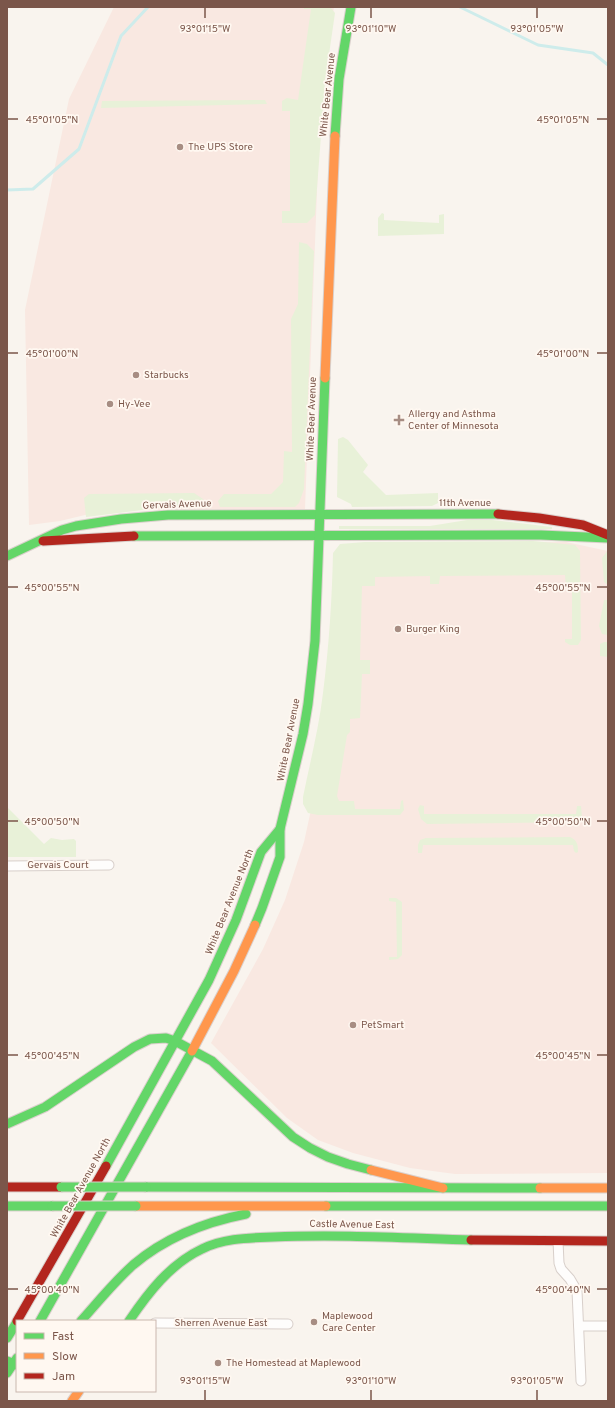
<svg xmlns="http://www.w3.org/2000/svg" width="615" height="1408" font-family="Overpass,sans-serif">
	<rect width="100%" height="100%" fill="#f9f4ee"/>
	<g fill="#f9e8e1">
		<path d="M114 7H334L326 59 318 164 305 509 127 510 85 515 60 521 29 525 25 310 69 99Z"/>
		<path d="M566 542 608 551V1173L455 1174 410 1168 353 1153 318 1140 287 1118 211 1043 263 949 285 900 304 842 319 773 341 545Z"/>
	</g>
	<g fill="#e8f1d8">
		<path d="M304 7H330L335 13 325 82 315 215 307 223H282V211H290V111H282V101L287 98 298 100 311 9H304Z"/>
		<path d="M265 100 267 104 101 108 102 101Z"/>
		<path d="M382 213 384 214V220L439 223V215L444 214V234L378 236V218Z"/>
		<path d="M299 242 307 244 314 251 304 489 299 503 295 507H220L218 501 224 494H271L283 482 284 451 292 452 291 319 298 304Z"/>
		<path d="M343 437 348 440 368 465 363 472 386 495 438 493V503L432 506 352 507 351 504 337 497 338 439Z"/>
		<path d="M194 493 203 499 206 506 204 508H158L86 517 84 498 89 494Z"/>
		<path d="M467 520H492L552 527V529H339V526H430Z"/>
		<path d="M533 541 575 545 580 551 581 640 578 645H570L565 642V639H572V587H566L565 575 440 576 439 584H430V576L375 577V586H362L360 660H370V674H362L360 718 350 719V732L347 735 337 796 339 801H354L355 809H400L401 801 403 800 404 810 400 815H318L308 813 303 804V797C310 762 319 728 323 693 329 646 332 600 333 553L340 544 365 542Z"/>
		<path d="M608 550V585L604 582 602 558Z"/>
		<path d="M604 600H608V635L602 634 599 626Z"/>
		<path d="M604 642H608V657L600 656V644Z"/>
		<path d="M420 805 424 806V814H576L577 806H581L582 818 576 822 427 824 421 819 418 809Z"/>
		<path d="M7 807 44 844 51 838 62 840 74 839 76 841V857H7Z"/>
		<path d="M570 837C577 840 578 844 578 852L576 853 574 851 573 845H423L422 853H418V845L420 840 426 838Z"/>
		<path d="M389 898H396L402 902V955L398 959 389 960V957H397L396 902 389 901Z"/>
	</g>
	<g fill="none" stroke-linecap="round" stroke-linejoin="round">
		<g stroke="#ceeceb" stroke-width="3">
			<path d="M460 7 538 45 593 53 608 65"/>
			<path d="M7 190 33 189 79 149 121 36 148 7"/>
		</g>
		<defs>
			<g id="street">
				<path d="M7 866 109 865"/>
				<path d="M558 1241 559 1263 561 1269 570 1279 577 1291 581 1381"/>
				<path d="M155 1323 288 1324"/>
				<path d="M579 1326H608"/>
			</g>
			<g id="fast">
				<path d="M335 136 339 79 351 7"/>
				<path d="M134 536 541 535 608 538"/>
				<path d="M7 556 62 530 76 526 121 519 168 515 498 514"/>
				<path d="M255 925 262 908 280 857V829L303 734 308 704 315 641 325 378"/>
				<path d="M7 1124 45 1107 134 1047 150 1039 166 1038 175 1041 212 1061 293 1137 310 1148 328 1157 348 1164 371 1170"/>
				<path d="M106 1166 209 980 236 920 261 852 280 829"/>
				<path d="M146 1187 540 1188"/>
				<path d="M7 1206H52"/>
				<path d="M326 1206H608"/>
				<path d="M40 1321 192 1051"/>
				<path d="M81 1321C98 1302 114 1282 133 1265 166 1237 205 1222 246 1214"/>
				<path d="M129 1321C148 1293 170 1264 202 1249 224 1238 249 1238 273 1237 339 1234 405 1238 471 1240"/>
				<path d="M7 1338 17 1322"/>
				<path d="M7 1361 17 1365"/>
				<path d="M7 1373 17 1358"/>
			</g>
			<g id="slow">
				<path d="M325 378 335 136"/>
				<path d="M192 1051 234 971 255 925"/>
				<path d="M371 1170 443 1188"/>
				<path d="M540 1188H608"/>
				<path d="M136 1206H326"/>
				<path d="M72 1401 79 1391"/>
			</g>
			<g id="jam">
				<path d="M498 514 539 518 583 525 608 535"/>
				<path d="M43 541 134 536"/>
				<path d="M7 1187H61"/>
				<path d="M471 1240 608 1241"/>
				<path d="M17 1321 106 1166"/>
			</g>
		</defs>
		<use href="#street" stroke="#d8cfca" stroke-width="11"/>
		<use href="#fast" stroke="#dad0cc" stroke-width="11"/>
		<use href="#slow" stroke="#dad0cc" stroke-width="11"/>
		<use href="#jam" stroke="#dad0cc" stroke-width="11"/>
		<use href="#street" stroke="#fefdfc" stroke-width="9"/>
		<use href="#fast" stroke="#63d668" stroke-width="9"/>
		<use href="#slow" stroke="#ff974d" stroke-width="9"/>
		<use href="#jam" stroke="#b3261e" stroke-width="9"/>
		<defs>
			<g id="fast-bridge">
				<path d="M61 1187H146"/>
				<path d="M52 1206H136"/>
			</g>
		</defs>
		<use href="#fast-bridge" stroke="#dacfca" stroke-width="11" stroke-linecap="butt"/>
		<use href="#fast-bridge" stroke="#63d668" stroke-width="9"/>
	</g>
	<path fill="none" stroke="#7b564a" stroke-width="1.5" d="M205 8V18M371 8V18M537 8V18M8 119H18M597 119H607M8 353H18M597 353H607M8 587H18M597 587H607M8 821H18M597 821H607M8 1055H18M597 1055H607M8 1289H18M597 1289H607M205 1390V1400M371 1390V1400M537 1390V1400"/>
	<g fill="#a78d83" stroke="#fff8f1" stroke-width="1.5">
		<circle cx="180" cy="147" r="4"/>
		<circle cx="136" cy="375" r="4"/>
		<circle cx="110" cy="404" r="4"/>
		<path d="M397 414h4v4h4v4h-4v4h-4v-4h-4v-4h4z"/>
		<circle cx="398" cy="629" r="4"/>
		<circle cx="353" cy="1025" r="4"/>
		<circle cx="314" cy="1322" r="4"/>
		<circle cx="218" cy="1363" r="4"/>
	</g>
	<g text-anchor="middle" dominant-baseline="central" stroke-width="3.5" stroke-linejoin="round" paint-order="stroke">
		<g font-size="10" fill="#7b564a" stroke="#fff8f1">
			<text transform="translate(328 95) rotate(-84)">White Bear Avenue</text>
			<text transform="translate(312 419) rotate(-88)">White Bear Avenue</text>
			<text x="465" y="503">11th Avenue</text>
			<text transform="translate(177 505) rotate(-2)">Gervais Avenue</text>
			<text transform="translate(289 740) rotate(-79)">White Bear Avenue</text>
			<text x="58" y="865">Gervais Court</text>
			<text transform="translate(230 902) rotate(-68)">White Bear Avenue North</text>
			<text transform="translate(81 1188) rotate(-61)">White Bear Avenue North</text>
			<text transform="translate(352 1225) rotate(1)">Castle Avenue East</text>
			<text x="221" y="1323">Sherren Avenue East</text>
		</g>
		<g font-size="10" fill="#7b564a" stroke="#fff8f1" text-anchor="start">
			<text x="188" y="147">The UPS Store</text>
			<text x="144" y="375">Starbucks</text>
			<text x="118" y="404">Hy-Vee</text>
			<text x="408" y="414">Allergy and Asthma<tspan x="408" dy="12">Center of Minnesota</tspan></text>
			<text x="406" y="629">Burger King</text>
			<text x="361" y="1025">PetSmart</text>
			<text x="322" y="1316">Maplewood<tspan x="322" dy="12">Care Center</tspan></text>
			<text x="226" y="1363">The Homestead at Maplewood</text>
		</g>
	</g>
	<g font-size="10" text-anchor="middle" fill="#7b564a" stroke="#fff8f1" stroke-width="3.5" stroke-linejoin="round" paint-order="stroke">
		<text x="205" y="32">93°01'15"W</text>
		<text x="371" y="32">93°01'10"W</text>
		<text x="537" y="32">93°01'05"W</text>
		<text x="52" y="123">45°01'05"N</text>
		<text x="563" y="123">45°01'05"N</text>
		<text x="52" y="357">45°01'00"N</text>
		<text x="563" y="357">45°01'00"N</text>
		<text x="52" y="591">45°00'55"N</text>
		<text x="563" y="591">45°00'55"N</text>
		<text x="52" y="825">45°00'50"N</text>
		<text x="563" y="825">45°00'50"N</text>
		<text x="52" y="1059">45°00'45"N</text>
		<text x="563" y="1059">45°00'45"N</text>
		<text x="52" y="1293">45°00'40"N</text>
		<text x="563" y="1293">45°00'40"N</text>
		<text x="205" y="1384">93°01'15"W</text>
		<text x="371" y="1384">93°01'10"W</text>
		<text x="537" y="1384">93°01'05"W</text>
	</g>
	<rect width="615" height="1408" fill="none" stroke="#7b564a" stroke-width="16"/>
	<rect x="16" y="1320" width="140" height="72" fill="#fff8f1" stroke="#cab7ae"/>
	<rect x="24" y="1333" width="20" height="6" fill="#63d668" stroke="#cab7ae"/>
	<text x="52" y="1340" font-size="12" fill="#7b564a">Fast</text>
	<rect x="24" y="1353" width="20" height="6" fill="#ff974d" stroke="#cab7ae"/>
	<text x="52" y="1360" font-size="12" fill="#7b564a">Slow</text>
	<rect x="24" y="1373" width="20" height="6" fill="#b3261e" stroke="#cab7ae"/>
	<text x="52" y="1380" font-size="12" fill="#7b564a">Jam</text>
</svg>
